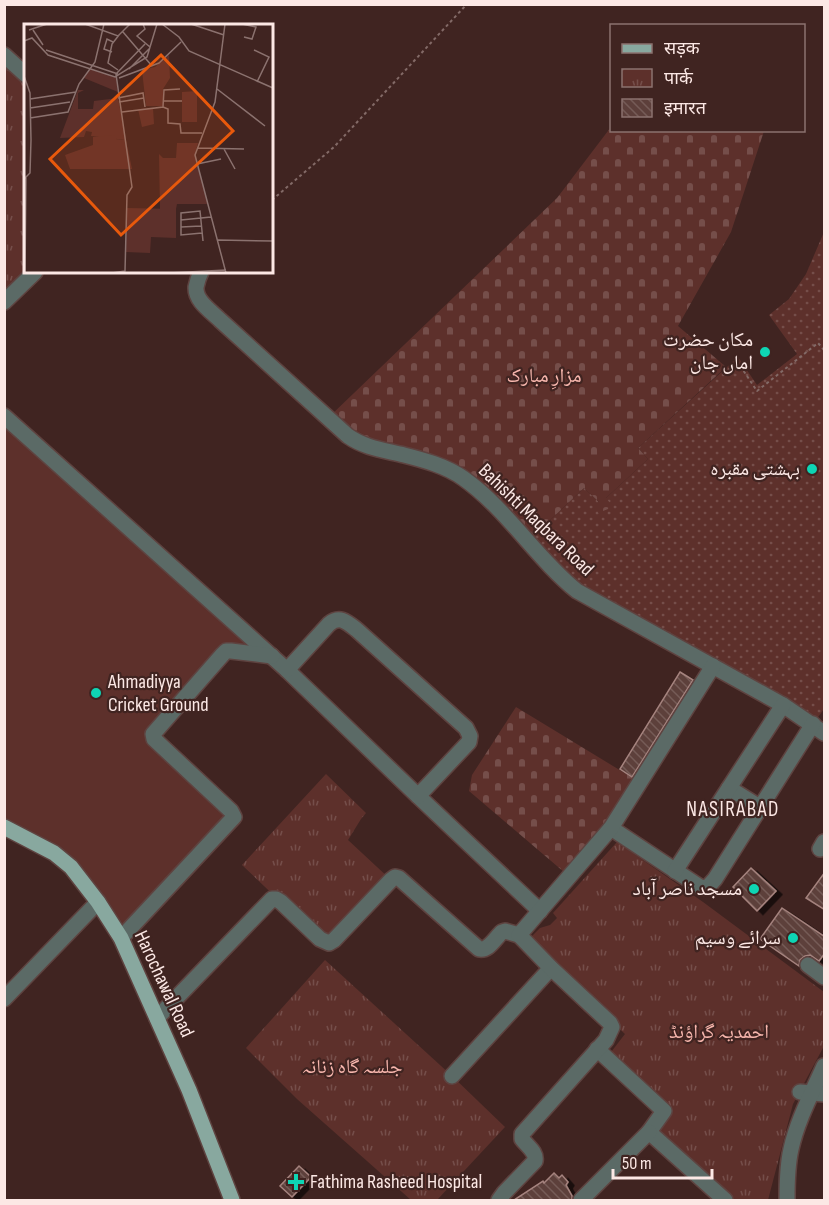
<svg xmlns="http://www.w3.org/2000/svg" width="829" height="1205" font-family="'Sofia Sans Condensed','Noto Naskh Arabic','Noto Sans Devanagari',sans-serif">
	<defs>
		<pattern id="grass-dots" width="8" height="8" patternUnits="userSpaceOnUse" patternTransform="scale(1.5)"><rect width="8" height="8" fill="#5d302b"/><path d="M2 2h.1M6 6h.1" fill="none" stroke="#754e4a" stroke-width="1.8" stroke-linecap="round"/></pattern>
		<pattern id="cemetery-stones" width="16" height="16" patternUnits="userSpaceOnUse" patternTransform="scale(1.5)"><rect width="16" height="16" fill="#5d302b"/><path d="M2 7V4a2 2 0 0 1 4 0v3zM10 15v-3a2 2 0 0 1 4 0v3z" fill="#754e4a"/></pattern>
		<pattern id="park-tufts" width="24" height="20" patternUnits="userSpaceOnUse" patternTransform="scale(1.5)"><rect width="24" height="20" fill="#5d302b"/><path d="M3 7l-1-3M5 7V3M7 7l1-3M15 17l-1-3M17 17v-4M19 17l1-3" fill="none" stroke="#754e4a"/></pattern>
		<pattern id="building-back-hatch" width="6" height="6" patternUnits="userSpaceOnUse" patternTransform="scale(1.5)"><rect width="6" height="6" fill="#5d3f3b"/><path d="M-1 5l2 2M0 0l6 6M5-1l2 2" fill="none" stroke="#755b57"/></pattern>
		<filter id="shadow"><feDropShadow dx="6" dy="3.5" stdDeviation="0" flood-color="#0009"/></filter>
	</defs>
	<rect width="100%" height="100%" fill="#402421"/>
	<path fill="url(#grass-dots)" d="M824 232V709L813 724 577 591 527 542 584 488 599 502 606 498 648 459 638 448 738 357 757 385 797 354 769 315 789 299 806 274Z"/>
	<g fill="url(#cemetery-stones)">
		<path d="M611 127 612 130 764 131 731 232 678 326 726 367 638 448 648 459 606 498 610 503 608 509 598 513 599 502 584 488 527 542 446 469 370 448 328 418 557 198Z"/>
		<path d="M516 707 636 780 641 781 564 872 469 791 472 775Z"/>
	</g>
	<g fill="url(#park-tufts)">
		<path d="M4 56 25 76 26 272 4 305Z"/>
		<path d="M326 774 366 813 361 819 348 840 391 880 329 943 285 906 242 865Z"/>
		<path d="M617 842 703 902 824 992V1046L793 1104 768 1200H728L652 1132 668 1112 608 1056 625 1034 526 942 540 928 550 925 557 918 553 913Z"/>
		<path d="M325 960 452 1076 505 1127 437 1200H411L297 1099 246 1048Z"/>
	</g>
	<path fill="#5d302b" d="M4 416 272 656 231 651 156 731 231 811 121 938 70 867 5 827Z"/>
	<g fill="url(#building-back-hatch)" stroke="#a5837e" stroke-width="1.5" filter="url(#shadow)">
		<path d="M680 672 693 680 632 777 620 769Z"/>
		<path d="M751 868 776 891 757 911 733 887Z"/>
		<path d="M825 872V910L806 898Z"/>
		<path d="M782 908 825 937V953L819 961 810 955 805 956 800 960 799 966 760 939Z"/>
		<path d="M299 1166 311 1177 292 1197 280 1186Z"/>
		<path d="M554 1173 559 1178 562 1175 568 1182 566 1185 572 1196V1200H514L543 1181 544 1183Z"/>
	</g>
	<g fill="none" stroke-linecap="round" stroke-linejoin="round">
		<defs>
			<g id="minor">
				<path d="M4 55 26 75"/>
				<path d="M201 272C199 276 197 282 196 287 195 301 211 311 220 320L348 436C365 448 384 450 404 455 424 460 446 466 463 478 507 509 536 558 577 591L783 705 824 733"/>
				<path d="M4 302 35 272"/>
				<path d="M4 416 287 670 418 796 540 911"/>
				<path d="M287 670 329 624C340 615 347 622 357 630L466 728 470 736 469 742 418 796"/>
				<path d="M729 788 761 808"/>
				<path d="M611 828 700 887 707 888 715 879 813 724"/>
				<path d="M820 849 824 842"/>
				<path d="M675 871 783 705"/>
				<path d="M121 938 234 817 231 811 154 739 153 734 223 654 226 651H231L272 656"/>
				<path d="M808 965 824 977"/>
				<path d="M4 999 98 902"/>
				<path d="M157 1018 272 899H276L281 902 320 939 329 943 334 940 391 880 395 877 399 878 479 949C489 951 495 938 502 932L505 931 519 935"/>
				<path d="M597 1049 664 1111 649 1132 725 1200"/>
				<path d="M452 1076 551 968"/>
				<path d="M800 1092 824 1094"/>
				<path d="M499 1200 504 1193 535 1161C537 1152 527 1146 522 1139V1134L606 1040 612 1027 610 1023 551 968 519 935 611 828 713 666"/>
				<path d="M581 1200 649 1132"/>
				<path d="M787 1200C787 1183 787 1166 791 1149 797 1121 812 1093 824 1066"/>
			</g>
			<path id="major" d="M4 827 54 853 71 867 98 902 121 938 189 1090 232 1200"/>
		</defs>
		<use href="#minor" stroke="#5e4340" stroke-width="18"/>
		<use href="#major" stroke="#5e4340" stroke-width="18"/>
		<g stroke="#836a67" stroke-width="2" stroke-dasharray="3 3" stroke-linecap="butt">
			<path d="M272 200 334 147 467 4"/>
			<path d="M737 361 757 391 818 343 824 350"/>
		</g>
		<use href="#minor" stroke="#5b6a66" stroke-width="15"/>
		<use href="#major" stroke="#88a89f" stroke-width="15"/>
	</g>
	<g fill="#0ed5b4" stroke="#402421" stroke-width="2">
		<circle cx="765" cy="352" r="6"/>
		<circle cx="812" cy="469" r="6"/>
		<circle cx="96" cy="693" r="6"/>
		<circle cx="754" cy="889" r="6"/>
		<circle cx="793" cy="938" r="6"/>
		<path d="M293 1173h6v6h6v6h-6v6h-6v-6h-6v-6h6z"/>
	</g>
	<g text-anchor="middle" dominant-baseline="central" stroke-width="4.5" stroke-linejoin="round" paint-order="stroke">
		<g font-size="20" fill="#fce8e5" stroke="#402421" text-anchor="end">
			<text x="753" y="340">مکان حضرت<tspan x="753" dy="23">اماں جان</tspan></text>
			<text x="800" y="469">بہشتی مقبرہ</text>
			<text x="108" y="682" text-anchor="start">Ahmadiyya<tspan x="108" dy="23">Cricket Ground</tspan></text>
			<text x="742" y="889">مسجد ناصر آباد</text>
			<text x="781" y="938">سرائے وسیم</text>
			<text x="310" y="1182" text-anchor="start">Fathima Rasheed Hospital</text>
		</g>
		<g font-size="20" fill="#f7b6ad" stroke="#402421">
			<text x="544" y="376">مزارِ مبارک</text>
			<text x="719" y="1032">احمدیہ گراؤنڈ</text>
			<text x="352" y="1067">جلسہ گاہ زنانہ</text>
		</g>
		<g font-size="20" fill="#fce8e5" stroke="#402421">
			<text transform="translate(536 520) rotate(44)">Bahishti Maqbara Road</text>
			<text transform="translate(164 984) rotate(65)">Harochawal Road</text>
		</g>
		<g font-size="21" letter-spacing="1.5" fill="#fce8e5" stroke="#402421">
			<text x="733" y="809">NASIRABAD</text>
		</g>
	</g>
	<g transform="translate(24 24)">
		<rect width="249" height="249" fill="#402421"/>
		<path d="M54 66H60L54 69V85H69L70 77 94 74 102 116 67 112 68 108 62 107 60 113 36 114Z" fill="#5d302b"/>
		<path d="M129 84 130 100 118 103 114 85ZM92 111V115L102 116 108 145H46L41 131 69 121V113Z" fill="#5d302b"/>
		<path d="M145 31 146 54 139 65V82H122L118 46 131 43ZM66 45 92 53 94 68 60 54ZM173 67V98H158V68ZM103 184 152 185V214L127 213 126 229 102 228Z" fill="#5d302b"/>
		<path d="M153 119H174L171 130 184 180H153L152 185H136L135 130 139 134H152Z" fill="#5d302b"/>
		<path fill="none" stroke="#8b726f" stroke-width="1.5" d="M61 0 94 12 106 0M119 0 121 5 113 12 126 23M138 0 155 13 165 27 249 64M167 0 200 11M201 0 191 78 171 131 202 249M218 0 232 3 228 15 220 13M5 6 23 0M9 6 19 21M99 8 128 42M0 17 8 14 24 31 91 53 123 33 133 0M22 26 94 50M230 26 245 33 233 58M88 28 80 25 83 15 89 18M105 45 126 24M94 46 84 39 88 20 95 11M0 52 6 69 7 116 6 149 0 155M95 54 135 39 157 18M193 65 241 102M94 74 119 69 121 83M6 75 52 68M139 77H158M95 78 120 74M139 83 144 85V99L156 100 157 109H178M6 84 46 78M98 88 139 83 140 66 156 65M6 94 44 88 55 60 71 38 80 0M174 124 220 125M200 125 211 145M173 140 197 135M157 196 187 193M157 203 177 202M178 209 157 211V189L176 187 179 217M194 216 249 217M1 249 2 153M88 249 101 247 103 171 108 163 92 50 121 20M145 249 202 246"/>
		<path fill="#e8590c" fill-opacity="0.15" stroke="#e8590c" stroke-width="3" d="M137 31 209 107 97 211 26 135Z"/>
		<rect width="249" height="249" fill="none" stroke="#fce8e5" stroke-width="3"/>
	</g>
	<rect width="829" height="1205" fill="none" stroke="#fce8e5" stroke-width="12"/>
	<rect x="610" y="24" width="195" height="108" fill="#402421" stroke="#8b726f" stroke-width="1.5"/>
	<rect x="622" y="44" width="30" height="9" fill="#88a89f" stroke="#8b726f" stroke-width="1.5"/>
	<text x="664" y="54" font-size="18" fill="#fce8e5">सड़क</text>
	<rect x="622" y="69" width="30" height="18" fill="url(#park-tufts)" stroke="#8b726f" stroke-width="1.5"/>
	<text x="664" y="84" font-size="18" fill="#fce8e5">पार्क</text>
	<rect x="622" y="99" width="30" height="18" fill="url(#building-back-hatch)" stroke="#8b726f" stroke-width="1.5"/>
	<text x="664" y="114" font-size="18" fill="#fce8e5">इमारत</text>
	<path d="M613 1169v9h99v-9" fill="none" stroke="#fce8e5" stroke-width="3"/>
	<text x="622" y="1169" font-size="18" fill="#fce8e5" stroke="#402421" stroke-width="4.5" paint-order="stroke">50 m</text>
</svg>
